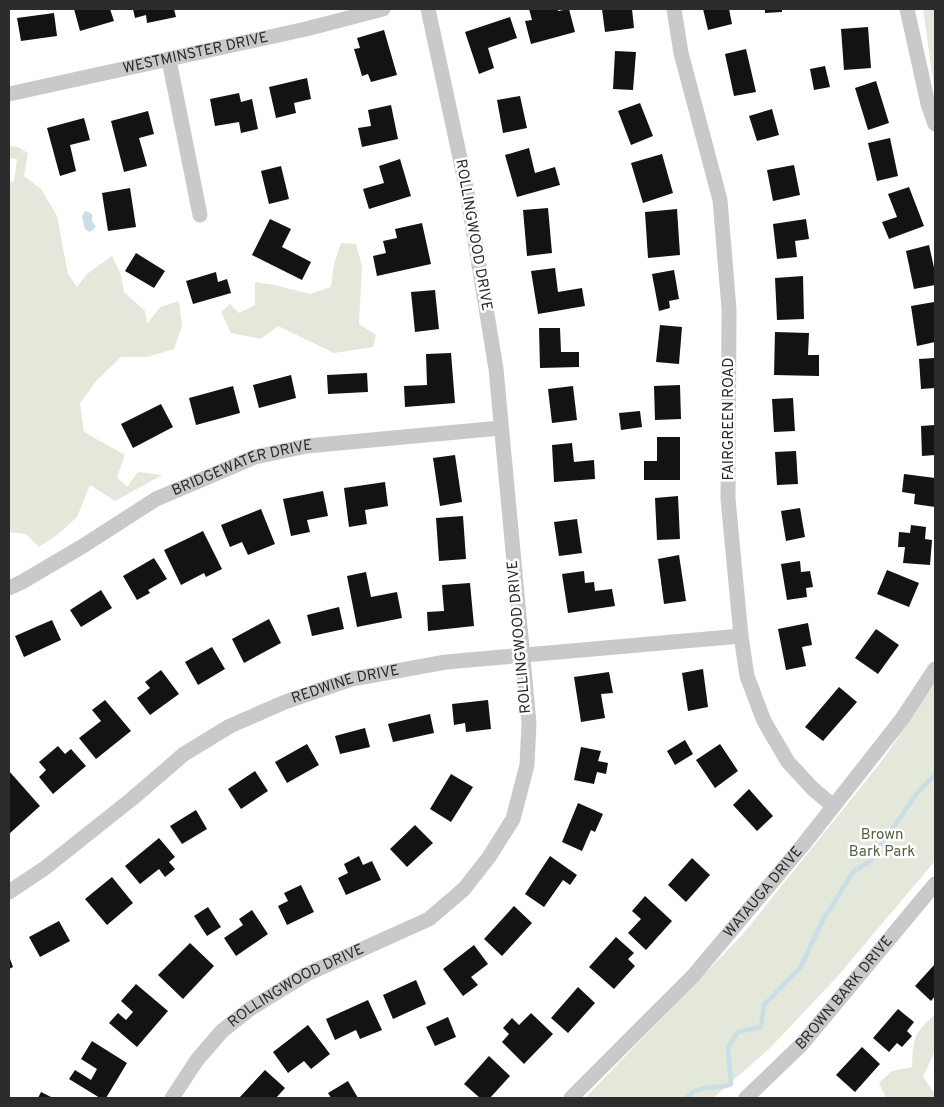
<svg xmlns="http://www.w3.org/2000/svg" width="944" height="1107" font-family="Overpass,sans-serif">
	<rect width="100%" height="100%" fill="#fff"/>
	<g fill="#e3e8db">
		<path d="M923 9H935V89L934 86Z"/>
		<path d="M9 146 18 147 28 153 24 176 41 189 57 216 68 274 77 287 87 274 112 256 121 275 124 292 145 311 147 324 160 307 179 301 182 326 174 349 147 357H121L97 380 80 403 84 432 125 455 117 477 127 487 138 472 162 475 115 501 90 485 77 517 57 535 39 547 26 534 9 532V181L14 182 17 159 9 158Z"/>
		<path d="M341 243 356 244 362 266 359 324 376 335 373 347 334 353 278 326 261 339 231 333 221 312 230 304 239 313 255 305V282L275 285 310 294 331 287 334 264Z"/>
		<path d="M935 684V861L837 977 770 1048 713 1098H585L743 934 881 762Z"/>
		<path d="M934 1015 935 1016V1051L923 1077 935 1094V1098H886L879 1083 892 1071 912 1067C913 1038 913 1035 934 1015Z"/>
	</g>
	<path fill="#c9dee6" d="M86 211 92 214V221L96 227 90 232 85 229 82 217 84 212Z"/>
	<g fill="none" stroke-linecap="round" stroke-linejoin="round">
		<path stroke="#c9dee6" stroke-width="4.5" d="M687 1098C696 1083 721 1090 731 1084L728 1047 738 1032 761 1027 764 1005 800 968 823 920 853 872 870 861 918 792 935 775"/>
	</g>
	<g fill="#131313">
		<path d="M74 9H110L114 21 80 31Z"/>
		<path d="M133 9H174L176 17 147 23 146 15 135 18Z"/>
		<path d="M529 9H558V11L569 9 575 32 531 44 525 21 532 20Z"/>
		<path d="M602 9H632L634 28 605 32Z"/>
		<path d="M703 9H729L732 24 708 30Z"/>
		<path d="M765 9H782V12L765 13Z"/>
		<path d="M54 13 57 36 21 41 17 18Z"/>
		<path d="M510 17 517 38 488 48 494 68 479 74 465 32Z"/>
		<path d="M868 27 871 68 844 70 841 29Z"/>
		<path d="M384 30 397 75 371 82 368 74 362 76 354 49 360 48 357 38Z"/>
		<path d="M746 49 756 92 734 96 725 54Z"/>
		<path d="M615 51 636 52 633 90 613 89Z"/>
		<path d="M825 66 830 87 814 90 810 69Z"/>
		<path d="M307 78 311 99 294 103 296 113 276 118 269 87Z"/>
		<path d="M876 81 889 123 868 130 855 88Z"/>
		<path d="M239 93 241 102 252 99 258 129 241 133 239 122 215 126 210 99Z"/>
		<path d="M520 96 527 128 503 133 497 100Z"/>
		<path d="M640 103 653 136 631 145 618 111Z"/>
		<path d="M391 105 398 139 362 147 358 128 371 126 368 110Z"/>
		<path d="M772 109 779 135 757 141 749 116Z"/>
		<path d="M148 111 154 134 139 138 147 166 124 172 111 121Z"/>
		<path d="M84 118 90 140 70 145 76 171 60 176 47 128Z"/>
		<path d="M890 138 898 176 877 181 868 143Z"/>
		<path d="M529 148 535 173 555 167 560 185 517 197 505 155Z"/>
		<path d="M662 154 673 193 643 203 631 163Z"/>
		<path d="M400 159 411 196 369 209 363 189 384 183 379 166Z"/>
		<path d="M794 165 800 195 773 201 767 170Z"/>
		<path d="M281 166 289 199 269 204 261 171Z"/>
		<path d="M909 187 924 226 889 239 882 222 897 217 888 194Z"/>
		<path d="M130 188 136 227 108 231 102 193Z"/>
		<path d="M548 208 552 253 527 256 523 210Z"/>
		<path d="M677 209 680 255 648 258 645 212Z"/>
		<path d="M270 219 291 229 282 247 311 262 302 280 252 255Z"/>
		<path d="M806 219 809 239 795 241 797 257 777 259 773 224Z"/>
		<path d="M422 223 431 264 377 276 373 256 386 253 383 241 397 238 395 229Z"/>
		<path d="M929 245 935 272V285L914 289 906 251Z"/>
		<path d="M136 253 165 271 154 288 125 271Z"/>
		<path d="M555 268 558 292 582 288 585 306 538 314 531 271Z"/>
		<path d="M674 270 679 299 669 301 670 308 659 311 652 274Z"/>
		<path d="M216 272 218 282 227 279 231 293 193 304 186 281Z"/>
		<path d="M803 276 804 319 777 320 775 278Z"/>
		<path d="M435 290 439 329 415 332 411 292Z"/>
		<path d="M934 302 935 342 917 346 911 306Z"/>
		<path d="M660 325 682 327 679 364 656 362Z"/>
		<path d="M539 328H560L561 352H579V367L540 368Z"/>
		<path d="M775 332 809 333 808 355H819V376L774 375Z"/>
		<path d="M451 353 455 403 405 407 404 386 427 385 426 354Z"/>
		<path d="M935 358V388L921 389 919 359Z"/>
		<path d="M367 373 368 392 328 394 327 375Z"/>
		<path d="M291 375 296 398 259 408 253 385Z"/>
		<path d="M680 385 681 419 655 420 654 386Z"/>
		<path d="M233 386 240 413 196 425 189 398Z"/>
		<path d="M573 386 577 420 552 423 548 389Z"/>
		<path d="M793 398 795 431 774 432 772 399Z"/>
		<path d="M161 404 173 427 133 448 121 424Z"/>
		<path d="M640 411 642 427 621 430 619 413Z"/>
		<path d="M935 425V455L922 456 921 426Z"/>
		<path d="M657 437H680V480H644V461H657Z"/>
		<path d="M572 443 574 462 594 460 595 479 554 482 552 445Z"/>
		<path d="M796 451 798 484 777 485 775 452Z"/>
		<path d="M455 455 462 502 440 506 433 458Z"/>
		<path d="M904 474 935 478V507L914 504 915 494 902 492Z"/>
		<path d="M385 482 388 506 365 510 367 524 349 527 344 488Z"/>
		<path d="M323 491 328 516 307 520 310 532 291 536 283 499Z"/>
		<path d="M678 496 680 539 657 540 655 498Z"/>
		<path d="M800 508 805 537 786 541 781 511Z"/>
		<path d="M261 509 275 544 248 555 242 542 230 547 221 525Z"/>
		<path d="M463 516 466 559 439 561 436 518Z"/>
		<path d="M577 519 582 553 559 556 554 522Z"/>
		<path d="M911 525 926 527 925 539 932 540 930 565 903 563 905 547H898L899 532 910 533Z"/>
		<path d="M203 531 222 569 206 577 204 573 181 585 164 550Z"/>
		<path d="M679 555 686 601 664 604 658 559Z"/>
		<path d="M154 558 167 579 148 590 150 593 137 600 123 576Z"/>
		<path d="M800 561 801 572 810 571 813 587 806 588 807 597 787 600 781 564Z"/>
		<path d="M887 570 919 583 909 607 877 594Z"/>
		<path d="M584 571 585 583 594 582 595 591 612 589 615 606 568 613 562 574Z"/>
		<path d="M366 572 371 597 397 592 402 618 357 627 347 576Z"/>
		<path d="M470 583 474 626 428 631 427 612 444 611 442 585Z"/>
		<path d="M101 590 112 608 81 627 70 610Z"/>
		<path d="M339 607 344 629 312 636 307 615Z"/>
		<path d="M269 619 281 643 244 663 232 639Z"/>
		<path d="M52 620 61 640 24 657 15 636Z"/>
		<path d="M808 623 812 645 802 647 806 666 786 670 778 629Z"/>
		<path d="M876 629 899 645 878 674 855 658Z"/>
		<path d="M212 647 225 669 198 685 185 662Z"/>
		<path d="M703 669 708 707 688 711 682 673Z"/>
		<path d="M161 670 179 694 150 715 137 698 150 688 145 682Z"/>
		<path d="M609 672 613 693 601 694 605 718 581 722 574 677Z"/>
		<path d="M839 687 857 702 823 741 805 727Z"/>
		<path d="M105 700 131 731 96 759 79 738 101 721 92 710Z"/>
		<path d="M488 700 491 729 466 732 465 723 454 725 452 704Z"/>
		<path d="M430 714 434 733 393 742 388 724Z"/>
		<path d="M365 728 370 747 340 754 335 736Z"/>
		<path d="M685 740 693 754 675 765 667 751Z"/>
		<path d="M307 744 319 765 287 783 275 762Z"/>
		<path d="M720 744 738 771 715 788 696 760Z"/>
		<path d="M58 746 65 754 71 749 86 766 53 794 39 777 46 770 39 762Z"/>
		<path d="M581 747 601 751 598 761 608 763 606 774 597 772 594 784 574 780Z"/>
		<path d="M9 771 40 806 9 834Z"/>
		<path d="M255 771 268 791 241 809 228 789Z"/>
		<path d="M451 774 473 787 451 822 430 809Z"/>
		<path d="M749 789 773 816 757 831 733 805Z"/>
		<path d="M578 803 603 814 595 832 591 830 582 851 562 842Z"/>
		<path d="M196 810 207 829 182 844 170 826Z"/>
		<path d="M415 825 433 843 407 867 390 849Z"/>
		<path d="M159 838 175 857 169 862 175 869 165 877 159 869 140 884 125 866Z"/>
		<path d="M359 856 363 865 372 861 381 880 346 895 338 878 348 873 344 864Z"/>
		<path d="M550 856 577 875 570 885 563 880 544 907 525 894Z"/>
		<path d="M692 858 710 875 686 902 668 885Z"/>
		<path d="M112 877 133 903 107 925 85 899Z"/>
		<path d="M301 885 314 912 287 925 278 906 288 901 284 893Z"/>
		<path d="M645 896 672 921 646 950 628 933 641 919 632 911Z"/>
		<path d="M514 906 532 923 502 956 484 939Z"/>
		<path d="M208 907 221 927 207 936 194 916Z"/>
		<path d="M252 910 268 934 236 956 224 938 243 925 239 919Z"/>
		<path d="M59 921 70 941 40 957 29 937Z"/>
		<path d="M616 937 634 953 628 959 635 966 614 989 589 967Z"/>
		<path d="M190 943 214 966 183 999 158 975Z"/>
		<path d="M474 945 488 964 471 977 478 985 463 996 443 969Z"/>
		<path d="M9 956 13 967 9 969Z"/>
		<path d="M935 964V996L931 1001 915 986Z"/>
		<path d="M416 980 426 1004 393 1019 383 995Z"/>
		<path d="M136 984 168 1011 137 1047 109 1023 118 1013 126 1020 133 1012 121 1001Z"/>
		<path d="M578 987 595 1003 568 1033 551 1018Z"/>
		<path d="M368 1000 382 1030 360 1039 356 1030 335 1040 326 1019Z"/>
		<path d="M898 1009 914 1022 907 1031 912 1036 902 1047 897 1043 889 1052 873 1038Z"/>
		<path d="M531 1013 553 1034 524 1064 502 1042 509 1034 503 1028 512 1018 519 1025Z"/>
		<path d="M448 1017 456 1037 435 1046 426 1027Z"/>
		<path d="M308 1025 330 1054 311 1069 304 1061 288 1073 273 1052Z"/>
		<path d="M92 1041 127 1063 106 1098H100L69 1079 75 1070 91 1080 97 1069 81 1059Z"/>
		<path d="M862 1047 880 1064 855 1092 836 1075Z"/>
		<path d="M489 1056 510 1076 490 1098H480L464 1084Z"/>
		<path d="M265 1070 285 1088 276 1098H239Z"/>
		<path d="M348 1081 358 1098H331L328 1093Z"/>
		<path d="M41 1092 53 1098H38Z"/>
	</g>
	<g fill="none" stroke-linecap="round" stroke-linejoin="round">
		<g stroke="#c9c9c9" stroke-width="15">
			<path d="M674 9 681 53 720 200 729 309 728 499 741 636 747 676 764 721 788 762 813 789 833 806"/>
			<path d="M907 9 928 104 935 124"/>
			<path d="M169 60 200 215"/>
			<path id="s1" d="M9 94 306 29 383 9"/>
			<path id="s2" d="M9 588 22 582 83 546 156 499 255 457 307 446 500 428"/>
			<path id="s3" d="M9 892 45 868 133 798 184 754 230 726 285 702 352 679 446 662 741 636"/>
			<path id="s4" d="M172 1098 197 1060 222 1031 250 1009 305 975 429 919 464 889 489 857 513 819 527 765 529 723 496 369 466 186 428 9"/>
			<path id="s5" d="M571 1098 693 976 803 845 902 719 935 669"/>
			<path id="s6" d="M746 1098 802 1044 935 884"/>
		</g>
	</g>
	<g text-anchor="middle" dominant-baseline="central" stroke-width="5" stroke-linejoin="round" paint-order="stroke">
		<g font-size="15" fill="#2c2c2c" stroke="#fff">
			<text stroke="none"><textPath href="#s1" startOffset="191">WESTMINSTER DRIVE</textPath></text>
			<text transform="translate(473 235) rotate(80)">ROLLINGWOOD DRIVE</text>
			<text transform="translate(729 419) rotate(-90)">FAIRGREEN ROAD</text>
			<text stroke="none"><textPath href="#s2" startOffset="264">BRIDGEWATER DRIVE</textPath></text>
			<text transform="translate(520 637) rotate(-95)">ROLLINGWOOD DRIVE</text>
			<text stroke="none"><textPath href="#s3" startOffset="400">REDWINE DRIVE</textPath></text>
			<text stroke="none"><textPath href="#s5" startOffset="282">WATAUGA DRIVE</textPath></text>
			<text stroke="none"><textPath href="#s4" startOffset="171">ROLLINGWOOD DRIVE</textPath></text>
			<text stroke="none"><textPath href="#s6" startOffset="144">BROWN BARK DRIVE</textPath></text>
		</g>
		<g font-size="15" fill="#53623f" stroke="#fff">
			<text x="882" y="835">Brown<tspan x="882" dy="17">Bark Park</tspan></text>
		</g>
	</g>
	<rect width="944" height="1107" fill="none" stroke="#2c2c2c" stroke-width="20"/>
</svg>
